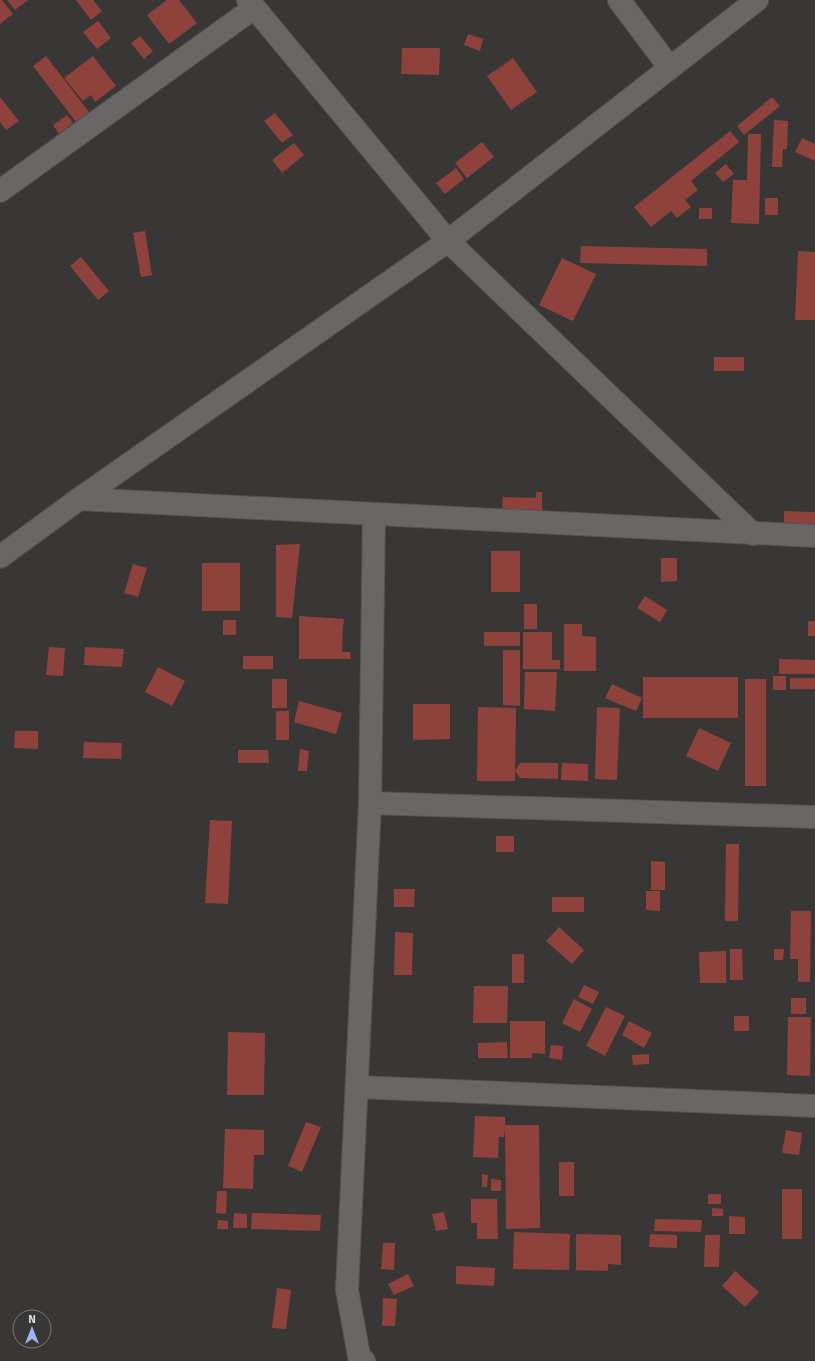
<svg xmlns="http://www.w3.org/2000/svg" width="815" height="1361" font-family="Signika,sans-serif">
	<rect width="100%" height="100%" fill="#383735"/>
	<g fill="#8f423b">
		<path d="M0 0H2L13 14 0 24Z"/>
		<path d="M7 0H28L15 10Z"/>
		<path d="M76 0H93L102 11 91 20Z"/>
		<path d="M167 0H179L197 23 169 44 147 15Z"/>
		<path d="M98 21 111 38 97 49 83 32Z"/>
		<path d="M468 34 483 39 480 51 464 45Z"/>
		<path d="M140 36 153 51 144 59 131 43Z"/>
		<path d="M402 48H440L439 75 401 74Z"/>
		<path d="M46 56 89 112 76 122 33 66Z"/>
		<path d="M93 56 116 86 95 102 91 95 83 101 64 78Z"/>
		<path d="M513 58 537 92 511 110 487 76Z"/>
		<path d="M0 97 19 121 6 130 0 122Z"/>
		<path d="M772 97 780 106 744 135 737 126Z"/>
		<path d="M275 113 293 135 282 143 264 121Z"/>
		<path d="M67 115 73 123 59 134 53 125Z"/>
		<path d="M774 120 788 121 787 149H783L782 167H772Z"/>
		<path d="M730 131 739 142 691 181 698 190 685 200 691 207 677 218 671 211 651 227 634 207Z"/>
		<path d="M748 134H761L759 224 731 223 733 180H747Z"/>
		<path d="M802 138 815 144V161L795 152Z"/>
		<path d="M482 142 494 157 467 178 455 163Z"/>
		<path d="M294 143 304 155 282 173 272 160Z"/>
		<path d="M726 164 734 174 723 182 715 173Z"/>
		<path d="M456 168 464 179 445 194 436 183Z"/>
		<rect x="765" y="198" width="13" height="17"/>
		<rect x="699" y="208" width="13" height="11"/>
		<path d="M145 231 152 275 141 277 133 233Z"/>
		<path d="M581 246 707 249V266L580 263Z"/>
		<path d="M798 251 815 252V320H795Z"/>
		<path d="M81 257 109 291 98 300 70 266Z"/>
		<path d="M562 258 596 274 573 321 539 305Z"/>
		<rect x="714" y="357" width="30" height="14"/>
		<path d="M536 492H542V515L502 514 503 497 536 498Z"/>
		<path d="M784 511 815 512V529L784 528Z"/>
		<path d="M300 544 292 618 276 617V545Z"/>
		<rect x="491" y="551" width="29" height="41"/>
		<path d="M661 558H677V581L661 582Z"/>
		<rect x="202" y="563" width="38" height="48"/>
		<path d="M133 564 147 568 138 597 124 593Z"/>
		<path d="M645 596 667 610 660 622 637 608Z"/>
		<rect x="524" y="604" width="13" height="25"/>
		<path d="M299 616 344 619 343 627 342 652H350L351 659H299Z"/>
		<rect x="223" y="620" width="13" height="15"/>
		<rect x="808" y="621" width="7" height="15"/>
		<path d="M564 624H582V636L596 637V671H564Z"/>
		<rect x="484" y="632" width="36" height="14"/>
		<path d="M523 632H552V660H560V669H523Z"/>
		<path d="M49 647 65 648 63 676 46 675Z"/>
		<path d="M85 647 124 649 122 667 84 665Z"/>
		<path d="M503 650H520V706L503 705Z"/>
		<rect x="243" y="656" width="30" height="13"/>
		<path d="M779 659 815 660V674H779Z"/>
		<path d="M158 667 185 681 172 706 145 692Z"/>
		<path d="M525 672H557L555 711 524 709Z"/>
		<rect x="773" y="676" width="13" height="14"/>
		<rect x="643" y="677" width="95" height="41"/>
		<rect x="790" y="678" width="25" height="11"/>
		<rect x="272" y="679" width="15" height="29"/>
		<rect x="745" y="679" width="21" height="107"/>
		<path d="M612 684 642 698 636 711 605 698Z"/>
		<path d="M299 701 342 713 336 734 294 722Z"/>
		<path d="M413 704H450V739L413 740Z"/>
		<path d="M478 707 516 708 515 781H477Z"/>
		<path d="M597 707 620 708 617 780 595 779Z"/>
		<rect x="276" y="711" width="13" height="29"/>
		<path d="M699 728 731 743 718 771 686 756Z"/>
		<path d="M15 731H38V749L14 748Z"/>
		<path d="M84 742 122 743 121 759 83 758Z"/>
		<path d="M300 749 309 751 307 771H298Z"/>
		<path d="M238 750H268L269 763H238Z"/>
		<path d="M520 763H558V779L520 778 515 771Z"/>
		<path d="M562 763 588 764V781L561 780Z"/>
		<path d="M210 820 232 821 228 904 205 903Z"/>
		<rect x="496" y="836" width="18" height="16"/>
		<path d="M726 844H739L738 921H725Z"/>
		<path d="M651 861 665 862V890H651Z"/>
		<path d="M394 889H415L414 907H394Z"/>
		<path d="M646 891H660V911L646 910Z"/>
		<rect x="552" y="897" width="32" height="15"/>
		<path d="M791 911H811L810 982H798V959H790Z"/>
		<path d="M559 927 584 950 572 964 546 941Z"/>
		<path d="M395 932 413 933 412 975H394Z"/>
		<path d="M730 949H742L743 980H730Z"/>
		<path d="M774 949H784L783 960H774Z"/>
		<path d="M726 951V983H700L699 952Z"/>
		<rect x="512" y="954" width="12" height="29"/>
		<path d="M584 985 599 992 593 1004 578 997Z"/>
		<path d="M474 986H508L507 1023H473Z"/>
		<rect x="791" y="998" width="15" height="16"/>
		<path d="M574 999 592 1009 580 1032 562 1023Z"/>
		<path d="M606 1007 625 1016 605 1056 586 1046Z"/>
		<rect x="734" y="1016" width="15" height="15"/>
		<path d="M788 1017H811L810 1076 787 1075Z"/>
		<path d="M510 1021H545V1054L532 1053V1058H510Z"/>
		<path d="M629 1021 652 1033 644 1048 622 1035Z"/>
		<path d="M228 1032 265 1033 264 1095H227Z"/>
		<path d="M507 1042 508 1058H478V1043Z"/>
		<path d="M551 1045 563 1046 562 1060 549 1058Z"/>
		<path d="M649 1054V1064L633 1065 632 1055Z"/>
		<path d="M475 1116 505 1117V1125H539L540 1228 506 1229 505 1129 504 1137H499L498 1158 473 1157Z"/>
		<path d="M306 1122 321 1127 302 1172 288 1166Z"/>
		<path d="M225 1129 264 1130V1155H254L253 1189 223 1188Z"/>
		<path d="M786 1130 802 1133 799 1155 782 1153Z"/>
		<rect x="559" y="1162" width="15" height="34"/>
		<path d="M482 1174 488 1175 487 1187H482Z"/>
		<path d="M491 1179 501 1180V1191H491Z"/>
		<rect x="782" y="1189" width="20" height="50"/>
		<path d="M217 1191H227L226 1214 216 1213Z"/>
		<rect x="708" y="1194" width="13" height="10"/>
		<path d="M471 1199H497L498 1239H477V1223H471Z"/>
		<path d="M712 1208 723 1209V1216H712Z"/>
		<path d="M444 1212 448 1229 436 1231 432 1214Z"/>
		<path d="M234 1213 247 1214V1228H233Z"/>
		<path d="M252 1213 321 1215 320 1231 251 1229Z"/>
		<path d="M729 1216 745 1217V1234H729Z"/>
		<path d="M655 1219 702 1220 701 1232 654 1231Z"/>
		<path d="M218 1220 228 1221V1229H217Z"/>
		<path d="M514 1232 570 1234 569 1270 513 1269Z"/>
		<path d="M576 1234 621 1235V1265L608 1264V1271L576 1270Z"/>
		<path d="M650 1234 677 1235V1248L649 1247Z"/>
		<path d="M705 1235H720L719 1267H704Z"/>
		<path d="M383 1243H395L394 1270 381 1269Z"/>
		<path d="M456 1266 495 1268 494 1286 456 1284Z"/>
		<path d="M735 1271 759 1292 745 1307 722 1286Z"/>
		<path d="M408 1274 414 1286 394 1295 388 1284Z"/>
		<path d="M277 1288 291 1290 286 1329 272 1328Z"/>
		<path d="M383 1298 397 1299 395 1326H382Z"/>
	</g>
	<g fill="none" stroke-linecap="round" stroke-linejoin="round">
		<defs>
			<g id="minor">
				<path d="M248 0 448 241 753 534"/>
				<path d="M619 0 670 68"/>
				<path d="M0 191 254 8"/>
				<path d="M79 499 815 536"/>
				<path d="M0 557 79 499 448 241 757 0"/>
				<path d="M370 803 815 817"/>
				<path d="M357 1087 815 1106"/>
				<path d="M364 1361 359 1356 347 1290 370 803 374 514"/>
			</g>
		</defs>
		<use href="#minor" stroke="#555452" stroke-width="24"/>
		<use href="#minor" stroke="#696765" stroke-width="22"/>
	</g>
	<g transform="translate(32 1329)"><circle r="19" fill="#383735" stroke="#7b7a78"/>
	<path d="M0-3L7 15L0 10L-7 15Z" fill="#9db4fd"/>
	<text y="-6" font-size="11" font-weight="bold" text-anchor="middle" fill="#dfdfdd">N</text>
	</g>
</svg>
